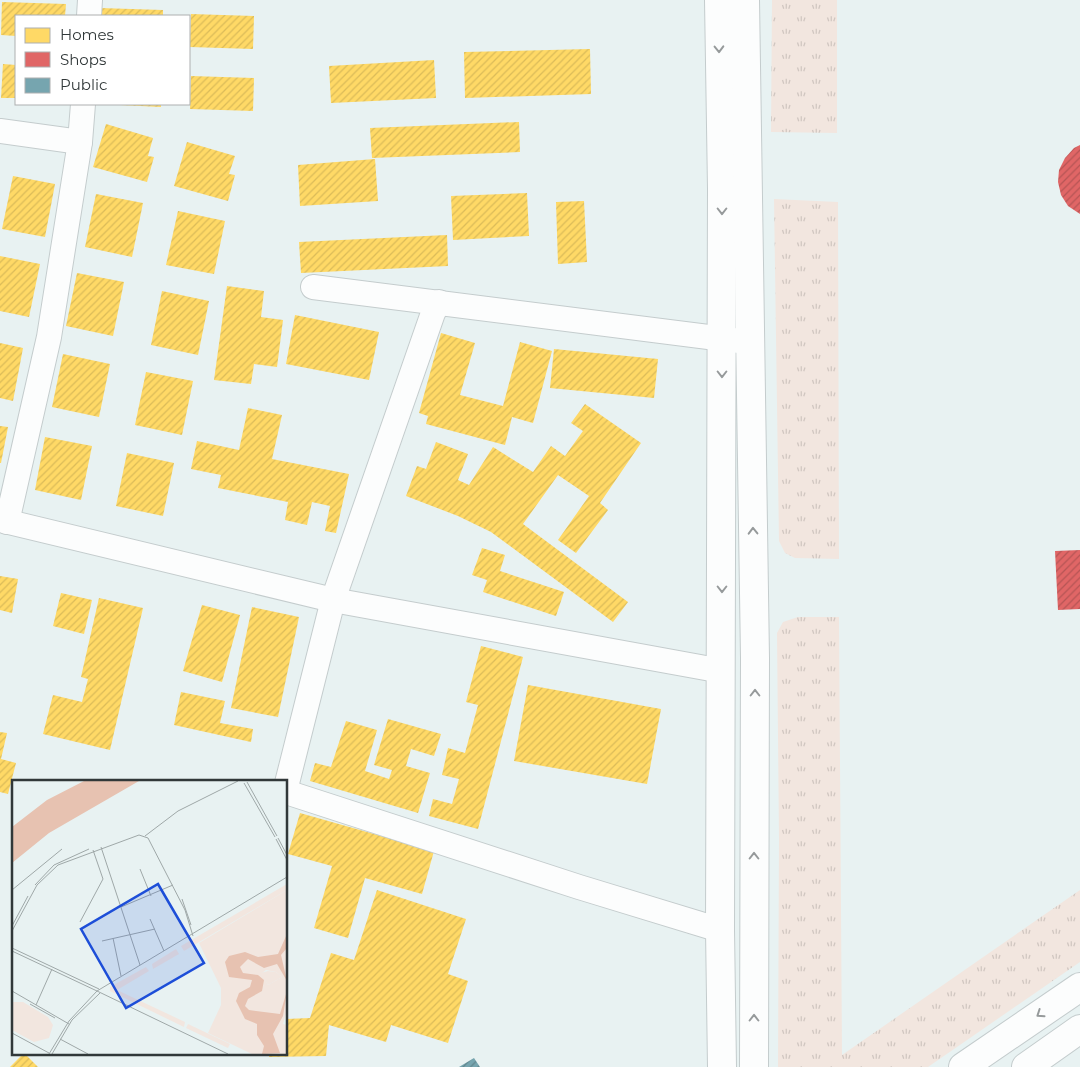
<svg xmlns="http://www.w3.org/2000/svg" width="1080" height="1067" font-family="Montserrat,sans-serif">
	<defs>
		<pattern id="grass-tufts" width="24" height="20" patternUnits="userSpaceOnUse" patternTransform="scale(1.25)"><rect width="24" height="20" fill="#f2e6df"/><path d="M3 7l-1-3M5 7V3M7 7l1-3M15 17l-1-3M17 17v-4M19 17l1-3" fill="none" stroke="#d0c6c0"/></pattern>
		<pattern id="homes-hatch" width="6" height="6" patternUnits="userSpaceOnUse" patternTransform="scale(1.25)"><rect width="6" height="6" fill="#ffd966"/><path d="M-1 1l2-2M0 6l6-6M5 7l2-2" fill="none" stroke="#dbbb59"/></pattern>
		<pattern id="shops-hatch" width="6" height="6" patternUnits="userSpaceOnUse" patternTransform="scale(1.25)"><rect width="6" height="6" fill="#e06666"/><path d="M-1 1l2-2M0 6l6-6M5 7l2-2" fill="none" stroke="#b65555"/></pattern>
		<pattern id="public-hatch" width="6" height="6" patternUnits="userSpaceOnUse" patternTransform="scale(1.25)"><rect width="6" height="6" fill="#76a5af"/><path d="M-1 1l2-2M0 6l6-6M5 7l2-2" fill="none" stroke="#61878f"/></pattern>
	</defs>
	<rect width="100%" height="100%" fill="#e8f2f2"/>
	<g fill="url(#grass-tufts)">
		<path d="M772 0H837V133L771 132Z"/>
		<path d="M774 199 838 202 839 559 795 558 785 553 779 541Z"/>
		<path d="M798 617H839L842 1055 1080 890V962L928 1067H778L779 838 777 633 783 622Z"/>
	</g>
	<g fill="url(#homes-hatch)">
		<path d="M2 2 66 4 65 16H16V36L1 35Z"/>
		<path d="M100 8 163 10V16H100Z"/>
		<path d="M191 14 254 16 253 49 190 47Z"/>
		<path d="M590 49 591 94 465 98 464 52Z"/>
		<path d="M434 60 436 98 331 103 329 66Z"/>
		<path d="M3 64 16 65V98H1Z"/>
		<path d="M191 76 254 78 253 111 190 109Z"/>
		<path d="M120 104H161V107L120 105Z"/>
		<path d="M519 122 520 152 372 158 370 128Z"/>
		<path d="M106 124 153 138 148 156 154 157 147 182 93 167Z"/>
		<path d="M187 142 235 156 229 174 235 175 228 201 174 186Z"/>
		<path d="M375 159 378 201 300 206 298 165Z"/>
		<path d="M13 176 55 184 45 237 2 229Z"/>
		<path d="M527 193 529 236 453 240 451 196Z"/>
		<path d="M96 194 143 203 132 257 85 247Z"/>
		<path d="M584 201 587 262 558 264 556 202Z"/>
		<path d="M178 211 225 221 214 274 166 265Z"/>
		<path d="M447 235 448 266 301 273 299 242Z"/>
		<path d="M0 256 40 264 29 317 0 311Z"/>
		<path d="M77 273 124 282 113 336 66 326Z"/>
		<path d="M227 286 264 291 261 317 283 320 277 367 254 364 251 384 214 380Z"/>
		<path d="M162 291 209 301 198 355 151 345Z"/>
		<path d="M295 315 379 332 369 380 286 364Z"/>
		<path d="M441 333 475 343 460 395 503 406 520 342 552 351 533 423 512 417 505 445 426 424 428 416 419 413Z"/>
		<path d="M0 343 23 348 13 401 0 398Z"/>
		<path d="M554 349 658 359 654 398 550 388Z"/>
		<path d="M63 354 110 364 99 417 52 407Z"/>
		<path d="M146 372 193 381 182 435 135 425Z"/>
		<path d="M585 404 641 443 600 503 608 510 576 553 558 540 589 496 558 475 523 524 628 602 613 622 491 532 458 516 406 496 417 466 426 469 436 442 468 454 458 480 469 485 493 447 533 472 551 446 565 456 583 431 571 423Z"/>
		<path d="M248 408 282 415 272 459 349 474 336 533 325 531 330 506 312 502 307 525 285 520 288 502 218 488 221 475 191 469 197 441 239 450Z"/>
		<path d="M0 426 8 427 1 463H0Z"/>
		<path d="M45 437 92 446 81 500 35 490Z"/>
		<path d="M127 453 174 463 163 516 116 506Z"/>
		<path d="M482 548 505 555 500 571 564 592 556 616 483 592 487 580 472 575Z"/>
		<path d="M0 576 18 579 12 613 0 610Z"/>
		<path d="M61 593 92 600 84 634 53 626Z"/>
		<path d="M99 598 143 608 110 750 43 734 53 695 82 702 88 679 81 677Z"/>
		<path d="M202 605 240 615 222 682 183 671Z"/>
		<path d="M252 607 299 617 278 717 231 708Z"/>
		<path d="M481 646 523 657 478 829 429 816 433 799 452 804 459 779 442 775 448 748 465 753 478 705 466 702Z"/>
		<path d="M528 685 661 709 647 784 514 761Z"/>
		<path d="M181 692 225 701 220 723 253 729 251 742 174 725Z"/>
		<path d="M388 719 441 734 434 756 411 749 406 766 430 773 418 813 310 781 315 763 331 767 346 721 377 730 365 771 389 779 392 770 374 765Z"/>
		<path d="M0 732 7 733 1 759 16 763 8 794 0 792Z"/>
		<path d="M300 813 434 851 422 894 365 878 348 938 314 928 332 866 288 854Z"/>
		<path d="M377 890 466 919 448 974 468 981 448 1043 391 1025 386 1042 329 1025 326 1056 269 1057V1053H286V1019L310 1018 331 953 354 960Z"/>
		<path d="M24 1053 38 1067H10Z"/>
	</g>
	<g fill="url(#shops-hatch)">
		<path d="M1080 145V214L1068 206 1061 195 1058 182 1059 170 1065 158 1074 148Z"/>
		<path d="M1080 550V609L1058 610 1055 551Z"/>
	</g>
	<path fill="url(#public-hatch)" d="M474 1058 480 1067H459Z"/>
	<g fill="none" stroke-linecap="round" stroke-linejoin="round">
		<defs>
			<g id="minor">
				<path d="M89 16 90 0"/>
				<path d="M0 131 80 142"/>
				<path d="M313 287 740 341"/>
				<path d="M0 520 333 600 722 671"/>
				<path d="M7 522 49 337 80 142 83 104"/>
				<path d="M286 787 333 600 433 313 439 302"/>
				<path d="M286 792 579 887 720 930"/>
			</g>
			<g id="secondary">
				<path d="M719 0 722 189 720 930 722 1067"/>
				<path d="M745 0 755 658 754 1067"/>
				<path d="M963 1067 1080 987"/>
				<path d="M1026 1067 1080 1029"/>
			</g>
		</defs>
		<use href="#minor" stroke="#c4cccd" stroke-width="26"/>
		<use href="#secondary" stroke="#c4cccd" stroke-width="30"/>
		<use href="#minor" stroke="#fcfdfd" stroke-width="24"/>
		<use href="#secondary" stroke="#fcfdfd" stroke-width="28"/>
	</g>
	<defs><path id="oneway-chevron" d="M-2-3.5L2.5 0L-2 3.5" fill="none" stroke-width="1.6" stroke-linecap="round" stroke-linejoin="round" transform="scale(1.25)"/></defs>
	<g stroke="#969a9b">
		<use href="#oneway-chevron" transform="translate(719 49) rotate(89)"/>
		<use href="#oneway-chevron" transform="translate(722 211) rotate(90)"/>
		<use href="#oneway-chevron" transform="translate(722 374) rotate(90)"/>
		<use href="#oneway-chevron" transform="translate(753 531) rotate(-91)"/>
		<use href="#oneway-chevron" transform="translate(722 589) rotate(90)"/>
		<use href="#oneway-chevron" transform="translate(755 693) rotate(-90)"/>
		<use href="#oneway-chevron" transform="translate(754 856) rotate(-90)"/>
		<use href="#oneway-chevron" transform="translate(1040 1014) rotate(146)"/>
		<use href="#oneway-chevron" transform="translate(754 1018) rotate(-90)"/>
	</g>
	<g transform="translate(12 780)">
		<rect width="275" height="275" fill="#e8f2f2"/>
		<path d="M275 104V110L172 171 169 166ZM164 169 167 174 141 189 140 184ZM134 187 137 191 105 210 173 242 172 247 98 211V207ZM256 191 264 192 270 197 256 205 249 193ZM176 244 218 264 216 268 174 248Z" fill="#f2e6df"/>
		<path d="M275 110V230L271 244 275 245V274H240L196 253 209 225V208L187 163ZM254 190 264 192 270 197 256 205 250 193ZM0 222H11L36 237 41 245 37 258 22 262 0 250Z" fill="#f2e6df" fill-rule="evenodd"/>
		<path d="M72 1H127L37 53 0 83V47L35 20ZM275 154 274 169 269 175 275 201 265 184 252 188 236 179 228 187 231 193 246 195 252 200 250 211 236 219 233 226 237 230 268 234 275 211 271 236 261 254 268 273 250 274 252 266 245 255V244L233 239 224 221 227 213 238 207 240 200 217 197 213 182 217 176 233 172 246 177 266 174Z" fill="#e7c2b1"/>
		<path fill="none" stroke="#9fa8a8" stroke-width="1" d="M235 2 265 56M232 3 263 57M133 56 166 31 226 1M266 58 275 75M264 59 275 80M89 67 128 185M128 89 139 116M23 105 42 85 77 69M0 110 50 69M170 119 179 145M109 127 161 105M138 139 152 171M68 142 91 99 81 70M0 146 16 116M0 151 25 105 46 85 127 55 136 58 173 130 181 156M101 158 109 196M90 161 143 149M0 168 87 209M0 171 85 211 57 241 37 274M0 211 57 244M18 224 43 238M24 225 40 189M0 253 37 273M48 259 76 274M40 274 60 240 88 213M216 274 85 211 275 97"/>
		<path fill="#1d4ed8" fill-opacity="0.15" stroke="#1d4ed8" stroke-width="2.5" d="M146 104 192 183 114 228 69 149Z"/>
		<rect width="275" height="275" fill="none" stroke="#313839" stroke-width="2.5"/>
	</g>
	<rect x="15" y="15" width="175" height="90" fill="#ffffff" stroke="#adafb0"/>
	<rect x="25" y="28" width="25" height="15" fill="#ffd966" stroke="#adafb0"/>
	<text x="60" y="40" font-size="15" fill="#313839">Homes</text>
	<rect x="25" y="52" width="25" height="15" fill="#e06666" stroke="#adafb0"/>
	<text x="60" y="65" font-size="15" fill="#313839">Shops</text>
	<rect x="25" y="78" width="25" height="15" fill="#76a5af" stroke="#adafb0"/>
	<text x="60" y="90" font-size="15" fill="#313839">Public</text>
</svg>
